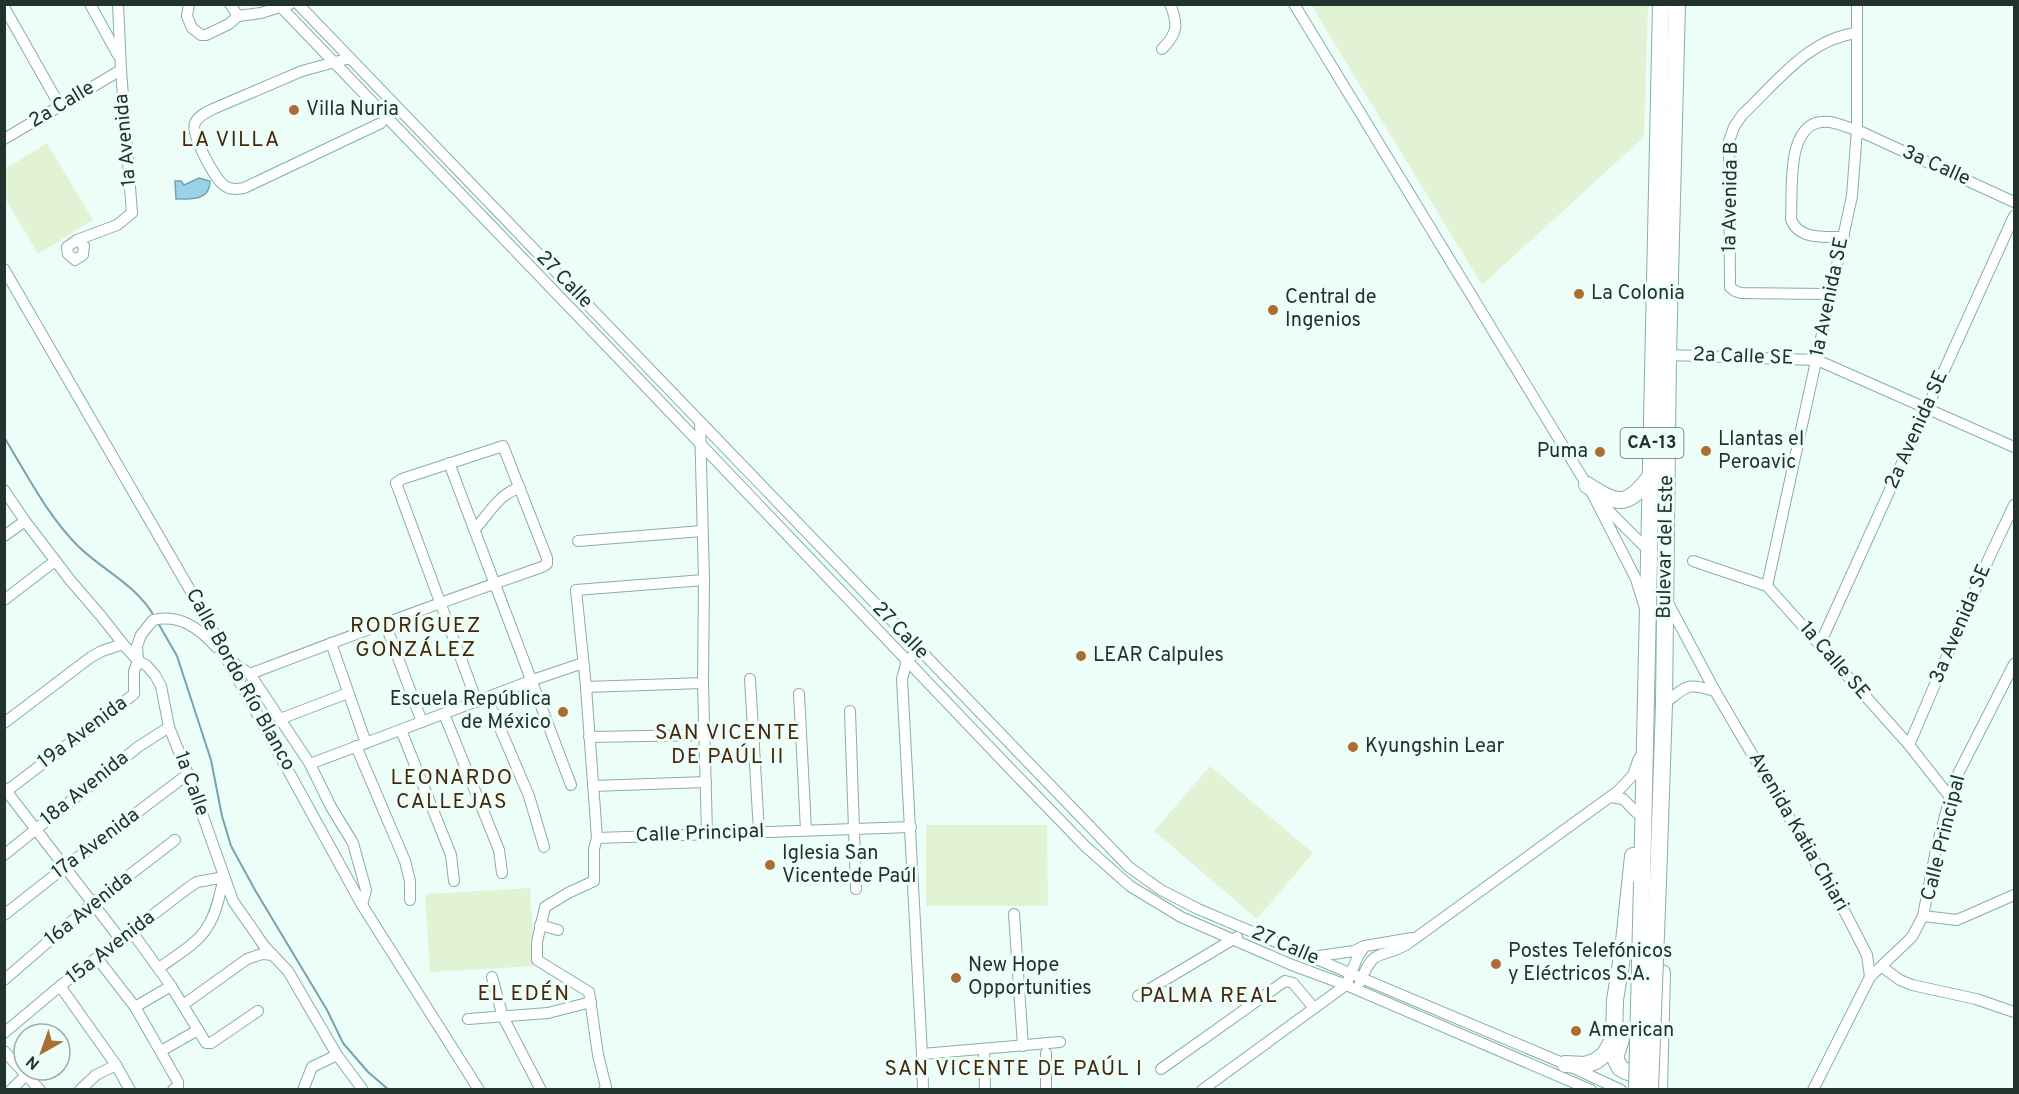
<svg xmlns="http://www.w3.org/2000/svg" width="2019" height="1094" font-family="Overpass,sans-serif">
	<rect width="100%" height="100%" fill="#edfef9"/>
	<g fill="#e2f3d5">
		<path d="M1311 5H1648L1644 137 1482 285Z"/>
		<path d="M47 143 93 220 38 254 5 198V169Z"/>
		<path d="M1210 766 1313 853 1257 919 1154 831Z"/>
		<path d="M926 825H1047L1048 906H926Z"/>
		<path d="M530 888 535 966 430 972 425 894Z"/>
	</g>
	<path fill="#9ad3e9" stroke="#76a3b1" stroke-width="1.5" d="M199 178 210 181C210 201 191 199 176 199L175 181H181L184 185Z"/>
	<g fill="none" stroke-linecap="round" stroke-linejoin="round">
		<g stroke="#76a3b1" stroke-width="2">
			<path d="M4 437C26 473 46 513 76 544 100 569 136 584 154 616"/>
			<path d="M158 623 177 656 211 760 222 816 231 846 255 890 327 1010 343 1043 368 1072 389 1090"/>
		</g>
		<defs>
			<g id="minor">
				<path d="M90 4 118 55"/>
				<path d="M189 4 187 16 192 28 201 35H206L229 24 238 16 261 13 290 4"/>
				<path d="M230 4 238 16"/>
				<path d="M278 4 628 368 1019 778 1086 847 1130 886 1181 917 1292 965 1346 985 1591 1090"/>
				<path d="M298 4 1129 867 1161 890 1198 909 1565 1064 1621 1090"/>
				<path d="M1294 4 1593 495 1636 579 1644 605"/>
				<path d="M4 7 60 106"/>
				<path d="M1162 49C1177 34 1179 25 1170 4"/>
				<path d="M350 58 302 71 213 109C207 112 198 116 195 123 190 133 215 180 225 186 231 190 237 189 244 188L381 123"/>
				<path d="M4 139 121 70"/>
				<path d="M1844 237C1825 237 1798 240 1791 219 1793 191 1784 116 1830 122 1838 123 1848 128 1857 130L2014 202"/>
				<path d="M77 240 84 246 83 255 75 260 68 254 67 247 77 240 117 225 132 213 121 70 118 4"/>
				<path d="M4 269 208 621 227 659 362 905 479 1090"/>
				<path d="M1830 294 1741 293 1735 291 1730 287 1729 141 1734 127 1742 115C1775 84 1808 39 1856 33"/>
				<path d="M1668 355 1817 360 2014 447"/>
				<path d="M700 422 704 580 703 683 707 834"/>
				<path d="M449 463 571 785"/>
				<path d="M4 490 25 521 70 580 101 616 123 644 138 661 146 665 155 675 161 686 169 727 188 774 233 901 265 947 288 971 337 1055 363 1090"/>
				<path d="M1600 502 1651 553"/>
				<path d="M475 529C488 515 500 492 520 488"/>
				<path d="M4 536 25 521"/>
				<path d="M578 541 702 531"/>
				<path d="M1693 561 1767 586 1909 745 1950 797"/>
				<path d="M1767 586 1852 196 1857 130V4"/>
				<path d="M4 600 55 561"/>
				<path d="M1667 601 1715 691 1847 916 1867 955 1870 977"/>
				<path d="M385 623 422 722"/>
				<path d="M331 643 366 743"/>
				<path d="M1820 644 2014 216"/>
				<path d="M912 656 906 664 902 679 922 1054 923 1090"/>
				<path d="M229 660 250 674 310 764 331 807 353 843 366 890 362 905"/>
				<path d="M250 674C347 637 444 601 542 567L547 564V558L503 446 402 479 396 483 477 702"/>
				<path d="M750 679 759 832"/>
				<path d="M586 687 703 683"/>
				<path d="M799 694 806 830"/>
				<path d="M487 698 529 796 544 847"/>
				<path d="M1664 704C1687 686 1686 682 1715 691"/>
				<path d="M850 711 856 889"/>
				<path d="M444 714 499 850 502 873"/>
				<path d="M280 719 348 693"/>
				<path d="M4 723 91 657 102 651 123 644"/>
				<path d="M401 730 451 855 454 881"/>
				<path d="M589 737 705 735"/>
				<path d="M1909 745 1989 558 2014 505"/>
				<path d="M356 746 405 861 410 881V900"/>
				<path d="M310 764 530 681 583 663"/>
				<path d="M593 786 706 782"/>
				<path d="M4 788 121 940"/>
				<path d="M4 793 134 694V671L138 661 137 646 141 635 153 620C180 614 199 628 216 647"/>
				<path d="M1610 797 1623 799 1637 813"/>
				<path d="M597 838 911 827"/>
				<path d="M4 855 138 747 169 727"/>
				<path d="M1014 914 1023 1046"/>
				<path d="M4 915 65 867 188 774"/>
				<path d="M1923 916 1957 920 2014 895"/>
				<path d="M540 925 558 930"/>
				<path d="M132 932 171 986 206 1043H211L258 1011"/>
				<path d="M1312 957 1354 951 1364 946"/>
				<path d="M97 958 135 1007 178 1082V1086L173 1090"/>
				<path d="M1882 967 1900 980 1912 985 1976 999 2014 1012"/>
				<path d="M492 977 503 1017 541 1090"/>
				<path d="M4 980 93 903 175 840"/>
				<path d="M1360 982C1375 946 1378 960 1406 945L1618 791 1633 775 1639 758"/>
				<path d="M60 986 116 1065 130 1090"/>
				<path d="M1138 996 1237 937"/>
				<path d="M183 1005 247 959 262 954 273 955"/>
				<path d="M135 1007 171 986"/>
				<path d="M468 1019 548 1013 591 1002"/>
				<path d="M4 1033 60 986 188 888 197 882 224 877C220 893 217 912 208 926 198 944 175 956 159 968"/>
				<path d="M984 1049 985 1090"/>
				<path d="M4 1051 40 1090"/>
				<path d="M161 1051 198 1030"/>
				<path d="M1046 1053V1090"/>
				<path d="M922 1054 1060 1042"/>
				<path d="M1161 1069 1285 981 1293 983 1314 1008"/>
				<path d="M11 1090 26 1075"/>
				<path d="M80 1090 96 1075 116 1065"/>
				<path d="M303 1090 312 1067 337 1055"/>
				<path d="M604 1090 606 1087 598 1055 589 992 537 960V942L545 907 568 893 594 881V849L597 838 586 687 576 590 704 580"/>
				<path d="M1202 1090 1346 985 1358 956 1365 946 1412 938"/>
				<path d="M1813 1090 1870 977 1912 937 1923 916 1936 850 1950 797 1959 772 2014 664"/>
			</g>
			<g id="highway">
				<path d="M1587 485C1619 506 1627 507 1651 476"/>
				<path d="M1642 882 1661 4"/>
				<path d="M1658 882 1664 704 1668 355 1677 4"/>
				<path d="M1621 1039 1615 1058 1620 1068C1631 1075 1640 1076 1650 1068"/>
				<path d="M1565 1064 1585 1065 1596 1061 1605 1054 1614 1038 1615 1000 1623 951 1633 856"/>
				<path d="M1659 1090 1662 973"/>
			</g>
		</defs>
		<use href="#minor" stroke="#88afa5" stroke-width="12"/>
		<use href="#highway" stroke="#88afa5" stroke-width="18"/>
		<use href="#minor" stroke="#fff" stroke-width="10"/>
		<use href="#highway" stroke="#fff" stroke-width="16"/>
		<defs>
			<g id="highway-bridge">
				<path d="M1637 1090 1642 882"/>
				<path d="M1650 1090 1658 882"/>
			</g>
		</defs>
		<use href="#highway-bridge" stroke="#88afa5" stroke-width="18" stroke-linecap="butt"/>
		<use href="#highway-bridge" stroke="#fff" stroke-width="16"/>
	</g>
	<g fill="#ab6d32" stroke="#edfef9" stroke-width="2">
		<circle cx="294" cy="110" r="6"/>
		<circle cx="1579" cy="294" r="6"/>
		<circle cx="1273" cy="310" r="6"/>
		<circle cx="1706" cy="451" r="6"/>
		<circle cx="1600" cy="452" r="6"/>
		<circle cx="1081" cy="656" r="6"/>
		<circle cx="563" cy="712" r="6"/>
		<circle cx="1353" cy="747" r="6"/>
		<circle cx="770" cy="865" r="6"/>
		<circle cx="1496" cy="964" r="6"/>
		<circle cx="956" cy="978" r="6"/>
		<circle cx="1576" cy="1031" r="6"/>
	</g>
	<g text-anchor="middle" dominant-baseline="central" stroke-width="6" stroke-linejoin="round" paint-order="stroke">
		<rect fill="#edfef9" stroke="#5f706c" stroke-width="1.5" x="1620.5" y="428" width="63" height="30" rx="4.5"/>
		<g font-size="18" font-weight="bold" fill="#22332f">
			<text x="1652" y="443">CA-13</text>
		</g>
		<g font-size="20" fill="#22332f" stroke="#edfef9">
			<text transform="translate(62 105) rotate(-31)">2a Calle</text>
			<text transform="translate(126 140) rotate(-95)">1a Avenida</text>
			<text transform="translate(1936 166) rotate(24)">3a Calle</text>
			<text transform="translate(1731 197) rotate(-89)">1a Avenida B</text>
			<text transform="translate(564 280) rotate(46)">27 Calle</text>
			<text transform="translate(1830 297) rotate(-78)">1a Avenida SE</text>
			<text transform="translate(1743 357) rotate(2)">2a Calle SE</text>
			<text transform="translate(1917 430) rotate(-66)">2a Avenida SE</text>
			<text transform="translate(1666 547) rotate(-89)">Bulevar del Este</text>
			<text transform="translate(1961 624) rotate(-67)">3a Avenida SE</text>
			<text transform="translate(900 631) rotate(46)">27 Calle</text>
			<text transform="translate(1834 661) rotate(49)">1a Calle SE</text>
			<text transform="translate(240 680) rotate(61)">Calle Bordo Río Blanco</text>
			<text transform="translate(83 733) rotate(-37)">19a Avenida</text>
			<text transform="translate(191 784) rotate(70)">1a Calle</text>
			<text transform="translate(85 789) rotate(-39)">18a Avenida</text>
			<text transform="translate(1798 832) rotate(60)">Avenida Katia Chiari</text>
			<text transform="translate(700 834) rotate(-2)">Calle Principal</text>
			<text transform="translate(1944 838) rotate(-76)">Calle Principal</text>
			<text transform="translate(96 844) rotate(-37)">17a Avenida</text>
			<text transform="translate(89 909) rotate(-39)">16a Avenida</text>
			<text transform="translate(1285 946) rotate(23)">27 Calle</text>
			<text transform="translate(111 948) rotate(-38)">15a Avenida</text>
		</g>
		<g font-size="20" fill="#22332f" stroke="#edfef9" text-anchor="start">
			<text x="306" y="110">Villa Nuria</text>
			<text x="1591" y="294">La Colonia</text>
			<text x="1285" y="298">Central de<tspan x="1285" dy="23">Ingenios</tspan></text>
			<text x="1718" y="440">Llantas el<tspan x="1718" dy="23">Peroavic</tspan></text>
			<text x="1588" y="452" text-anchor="end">Puma</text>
			<text x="1093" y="656">LEAR Calpules</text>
			<text x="551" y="700" text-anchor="end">Escuela República<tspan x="551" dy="23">de México</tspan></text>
			<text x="1365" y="747">Kyungshin Lear</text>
			<text x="782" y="854">Iglesia San<tspan x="782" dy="23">Vicentede Paúl</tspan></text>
			<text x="1508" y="952">Postes Telefónicos<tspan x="1508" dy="23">y Eléctricos S.A.</tspan></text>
			<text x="968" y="966">New Hope<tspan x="968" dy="23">Opportunities</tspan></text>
			<text x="1588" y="1031">American</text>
		</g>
		<g font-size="21" letter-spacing="1.5" fill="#45280b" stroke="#edfef9">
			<text x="231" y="140">LA VILLA</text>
			<text x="416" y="626">RODRÍGUEZ<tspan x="416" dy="24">GONZÁLEZ</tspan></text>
			<text x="728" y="733">SAN VICENTE<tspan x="728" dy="24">DE PAÚL II</tspan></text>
			<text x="452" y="778">LEONARDO<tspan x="452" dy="24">CALLEJAS</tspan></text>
			<text x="524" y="994">EL EDÉN</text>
			<text x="1209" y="996">PALMA REAL</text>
			<text x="1014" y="1069">SAN VICENTE DE PAÚL I</text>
		</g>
	</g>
	<rect width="2019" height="1094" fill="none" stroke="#22332f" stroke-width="12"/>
	<g transform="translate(42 1052) rotate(220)"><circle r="28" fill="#edfef9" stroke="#9cada8" stroke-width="1.5"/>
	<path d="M0-4.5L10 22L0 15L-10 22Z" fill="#ab6d32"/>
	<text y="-9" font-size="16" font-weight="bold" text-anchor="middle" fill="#22332f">N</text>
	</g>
</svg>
